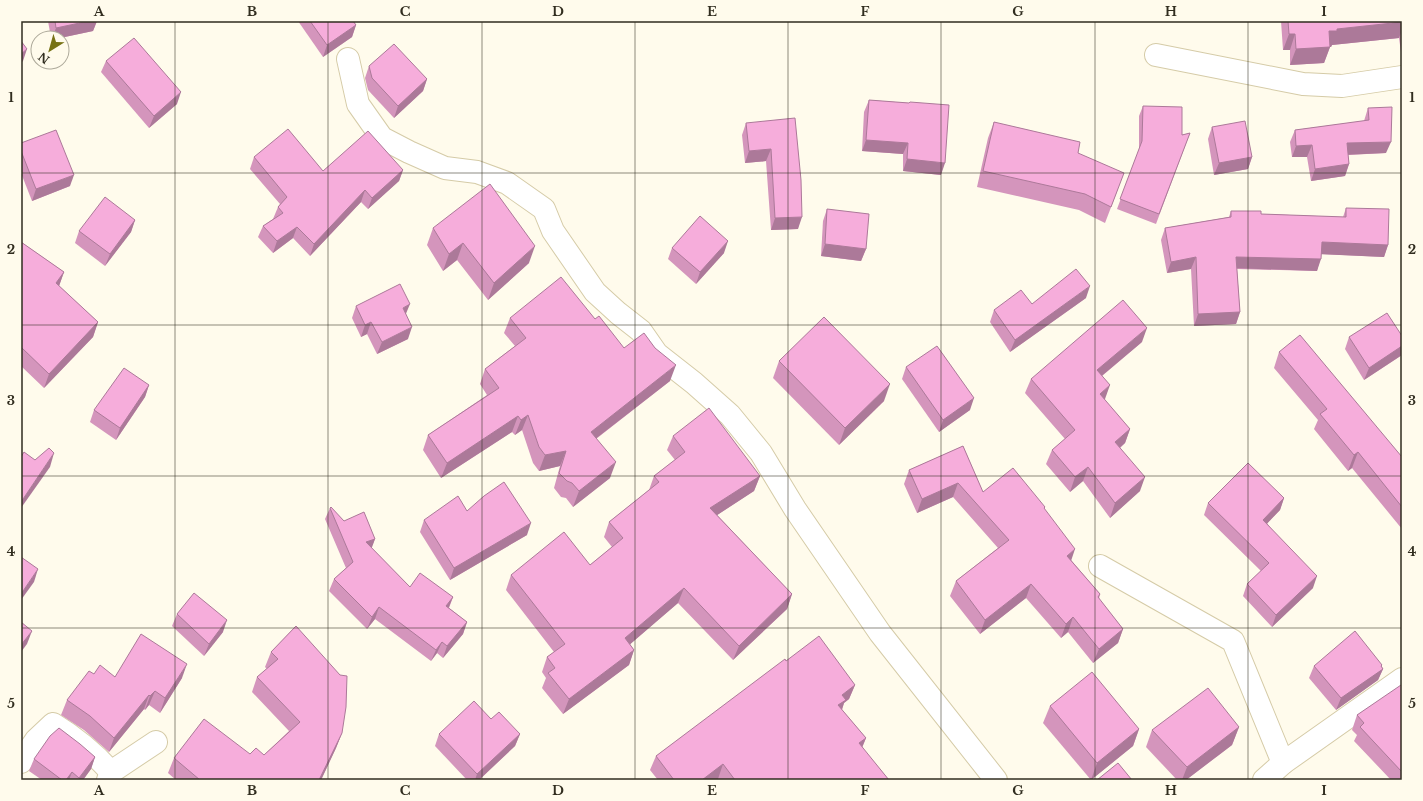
<svg xmlns="http://www.w3.org/2000/svg" width="1423" height="801" font-family="'Libre Baskerville',serif">
	<rect width="100%" height="100%" fill="#fffbec"/>
	<g fill="none" stroke-linecap="round" stroke-linejoin="round">
		<defs>
			<g id="minor">
				<path d="M1156 55 1303 84 1342 86 1402 77"/>
				<path d="M348 59 358 104 382 138 409 152 445 168 477 172 507 183 544 209 553 231 595 292 618 313 641 331 657 354 694 383 730 415 761 453 795 509 880 633 996 780"/>
				<path d="M1100 566 1233 641 1283 763 1264 780"/>
				<path d="M21 762 36 740 53 724C76 738 93 752 111 772"/>
				<path d="M1283 763 1402 679"/>
				<path d="M108 780 111 772 156 742"/>
			</g>
		</defs>
		<use href="#minor" stroke="#d5cba7" stroke-width="24"/>
		<use href="#minor" stroke="#fff" stroke-width="22"/>
	</g>
	<g fill="#d495bc">
		<path d="M48 21H97L93 31 60 38H51Z"/>
		<path d="M298 21H353L356 25 352 37 323 57Z"/>
		<path d="M1281 21H1402V59L1399 38 1332 45 1331 47H1330L1324 63 1290 65V50H1283Z"/>
		<path d="M106 61 177 104 149 128 101 72Z"/>
		<path d="M369 66 427 79 423 91 394 118 368 90 365 78Z"/>
		<path d="M869 100 909 103 910 102 941 175 903 171V154L862 151 864 112Z"/>
		<path d="M1143 106 1182 135 1190 133 1156 224 1117 209 1139 150V116Z"/>
		<path d="M1368 108 1386 153 1348 155 1349 164 1345 176 1311 181 1307 157H1292L1290 142 1295 130 1364 121Z"/>
		<path d="M994 122 1078 153 1118 189 1105 223 1079 210 977 187 988 138Z"/>
		<path d="M746 123 801 180 798 229 771 230 766 161 745 163 742 135Z"/>
		<path d="M1212 127 1252 157 1248 169 1214 175 1208 139Z"/>
		<path d="M21 143 70 186 32 201 21 173Z"/>
		<path d="M254 157 323 171 403 170 399 181 368 209 361 202 310 256 293 238 273 253 258 237 263 226 273 219 278 207 280 204 250 169Z"/>
		<path d="M1346 208 1388 245 1384 257 1321 254 1317 271 1237 269 1240 312 1236 324 1194 326 1191 269 1167 273 1161 240 1165 228 1229 217 1231 211 1261 214 1343 217Z"/>
		<path d="M827 209 866 249 861 261 821 256 823 221Z"/>
		<path d="M135 220 131 232 105 266 75 243 79 231Z"/>
		<path d="M433 228 529 263 488 300 457 260 443 271 427 245Z"/>
		<path d="M21 242 64 272 59 286 98 322 93 337 44 388 21 366Z"/>
		<path d="M672 248 724 253 696 284 668 259Z"/>
		<path d="M1086 298 1010 352 990 322 994 310 1032 304Z"/>
		<path d="M356 306 406 314 408 339 377 354 367 334 361 337 352 318Z"/>
		<path d="M510 318 595 319 624 348 670 381 596 439 610 478 573 507 566 498 561 497 554 488 560 466 539 471 533 463 522 430 515 435 512 432 441 478 423 450 428 435 487 395 480 384 485 369 515 346 504 333Z"/>
		<path d="M1402 336V355L1364 380 1345 349 1349 337Z"/>
		<path d="M1142 342 1102 376 1105 399 1104 400 1130 429 1125 443 1120 448 1140 491 1110 518 1083 481 1070 492 1046 464 1052 450 1065 439 1025 393 1031 379Z"/>
		<path d="M1279 352 1402 457V529L1352 468 1348 471 1314 429 1318 420 1274 368Z"/>
		<path d="M779 361 884 401 839 445 773 378Z"/>
		<path d="M906 367 970 410 939 432 902 379Z"/>
		<path d="M149 385 145 397 116 440 90 422 94 410Z"/>
		<path d="M673 436 760 476 754 491 717 515 792 594 787 609 733 660 678 603 630 644 634 650 629 665 563 714 542 688 546 678 542 672 547 657 554 652 506 590 511 575 590 565 612 547 604 537 609 522 649 490 654 476 675 460 667 450Z"/>
		<path d="M963 446 983 492 1045 507 1044 509 1071 560 1100 594 1099 599 1123 629 1118 643 1093 663 1068 632 1061 638 1026 598 980 634 950 596 956 581 998 548 953 497 917 513 904 484 909 470Z"/>
		<path d="M1284 498 1280 510 1267 523 1313 588 1272 627 1243 596 1247 584 1261 571 1204 515 1208 503Z"/>
		<path d="M330 508 344 521 375 539 371 548 410 587 453 597 449 608 467 622 463 634 443 658 437 653 431 661 375 619 367 629 329 591 334 579 346 568 325 519Z"/>
		<path d="M424 520 527 535 450 580 420 532Z"/>
		<path d="M177 614 223 632 204 656 172 626Z"/>
		<path d="M296 626 342 733 336 748 321 780H176L168 773 174 758 250 754 264 755 289 731 252 692 257 677 267 669 265 667 271 652Z"/>
		<path d="M786 661 855 685 849 699 844 703 842 710 866 738 862 748 889 780H718V779L717 780H658L650 770 656 756Z"/>
		<path d="M1314 666 1382 667 1383 669 1378 680 1336 710 1309 678Z"/>
		<path d="M94 674 115 677 182 678 160 713 149 705 145 710 144 709 109 752 84 730 61 715 67 700Z"/>
		<path d="M1402 686V780H1391L1354 741 1357 735 1352 730 1357 715Z"/>
		<path d="M1050 706 1139 729 1133 746 1091 780 1043 723Z"/>
		<path d="M491 719 520 734 515 746 479 780H467L435 746 439 734Z"/>
		<path d="M1239 727 1232 745 1186 780H1177L1146 747 1152 730Z"/>
		<path d="M95 757 91 769 83 780H42L29 771 34 759Z"/>
	</g>
	<g fill="#ac7999">
		<path d="M89 21H97L93 31 60 38H52L56 28Z"/>
		<path d="M1402 22V30L1399 38 1332 45 1331 47H1330L1324 63 1290 65 1296 49 1329 31 1337 29Z"/>
		<path d="M356 25 352 37 323 57 327 45Z"/>
		<path d="M1289 34H1295L1290 50H1283Z"/>
		<path d="M27 49 23 61 21 63V54Z"/>
		<path d="M427 79 423 91 394 118 398 106Z"/>
		<path d="M181 92 177 104 149 128 154 116Z"/>
		<path d="M866 140 908 143 903 154 862 151Z"/>
		<path d="M1391 142 1386 153 1342 155 1347 143Z"/>
		<path d="M1312 145 1307 157H1292L1296 146Z"/>
		<path d="M771 149 766 161 745 163 749 151Z"/>
		<path d="M1252 157 1248 169 1214 175 1219 163Z"/>
		<path d="M907 159 945 163 941 175 903 171Z"/>
		<path d="M1349 164 1345 176 1311 181 1315 169Z"/>
		<path d="M403 170 399 181 368 209 372 198Z"/>
		<path d="M74 175 70 186 32 201 36 189Z"/>
		<path d="M365 190 361 202 310 256 314 244Z"/>
		<path d="M802 217 798 229 771 230 775 218Z"/>
		<path d="M135 220 131 232 105 266 110 254Z"/>
		<path d="M297 227 293 238 273 253 277 241Z"/>
		<path d="M728 241 724 253 696 284 700 272Z"/>
		<path d="M1322 242 1388 245 1384 257 1317 254Z"/>
		<path d="M463 243 457 260 443 271 449 254Z"/>
		<path d="M825 244 866 249 861 261 821 256Z"/>
		<path d="M535 246 529 263 488 300 494 283Z"/>
		<path d="M1196 257 1191 269 1167 273 1171 262Z"/>
		<path d="M1236 257 1321 259 1317 271 1232 268Z"/>
		<path d="M64 272 59 286 56 283Z"/>
		<path d="M1090 286 1086 298 1010 352 1015 340Z"/>
		<path d="M410 304 405 316 403 308Z"/>
		<path d="M1240 312 1236 324 1194 326 1198 314Z"/>
		<path d="M98 322 93 337 44 388 49 374Z"/>
		<path d="M371 322 367 334 361 337 365 325Z"/>
		<path d="M412 327 408 339 377 354 382 342Z"/>
		<path d="M1147 328 1142 342 1092 384 1097 370Z"/>
		<path d="M1402 346V355L1364 380 1369 368Z"/>
		<path d="M676 365 670 381 585 447 591 432Z"/>
		<path d="M890 384 884 401 839 445 845 428Z"/>
		<path d="M149 385 145 397 116 440 120 428Z"/>
		<path d="M1110 385 1105 399 1094 409 1100 394Z"/>
		<path d="M974 398 970 410 939 432 943 420Z"/>
		<path d="M528 415 522 430 515 435 521 420Z"/>
		<path d="M518 416 512 432 441 478 447 463Z"/>
		<path d="M1130 429 1125 443 1110 456 1115 442Z"/>
		<path d="M566 451 560 466 539 471 545 455Z"/>
		<path d="M1358 452 1352 468 1348 471 1354 455Z"/>
		<path d="M54 453 50 467 21 508V502Z"/>
		<path d="M616 462 610 478 573 507 579 491Z"/>
		<path d="M1088 467 1083 481 1070 492 1075 477Z"/>
		<path d="M760 476 754 491 705 523 710 508Z"/>
		<path d="M1145 477 1140 491 1110 518 1115 503Z"/>
		<path d="M958 483 953 497 917 513 922 499Z"/>
		<path d="M1284 498 1280 510 1259 532 1263 520Z"/>
		<path d="M531 523 527 535 450 580 454 568Z"/>
		<path d="M375 539 371 550 366 542Z"/>
		<path d="M1075 549 1070 564 1067 556Z"/>
		<path d="M38 569 34 582 21 600V594Z"/>
		<path d="M1317 576 1313 588 1272 627 1276 615Z"/>
		<path d="M1031 584 1026 598 980 634 985 620Z"/>
		<path d="M684 588 678 603 620 653 625 638Z"/>
		<path d="M792 594 787 609 733 660 739 646Z"/>
		<path d="M453 597 448 609 446 606Z"/>
		<path d="M379 607 375 619 367 629 372 617Z"/>
		<path d="M1073 617 1068 632 1061 638 1066 624Z"/>
		<path d="M227 620 223 632 204 656 209 644Z"/>
		<path d="M467 622 463 634 443 658 447 646Z"/>
		<path d="M1123 629 1118 643 1093 663 1099 649Z"/>
		<path d="M32 631 27 644 21 652V645Z"/>
		<path d="M442 642 437 653 431 661 436 650Z"/>
		<path d="M634 650 629 665 563 714 569 699Z"/>
		<path d="M187 664 182 678 160 713 165 698Z"/>
		<path d="M1382 665 1381 670 1383 669 1378 680 1336 710 1341 698Z"/>
		<path d="M855 685 849 699 844 703 840 715 833 720 842 695Z"/>
		<path d="M155 691 149 705 145 710 150 696Z"/>
		<path d="M149 695 144 709 109 752 114 738Z"/>
		<path d="M1239 727 1232 745 1186 780H1182L1187 767Z"/>
		<path d="M1139 729 1133 746 1091 780 1097 763Z"/>
		<path d="M342 733 336 748 321 780H319Z"/>
		<path d="M520 734 515 746 479 780H475L477 774Z"/>
		<path d="M866 738 860 752 859 743Z"/>
		<path d="M95 757 91 769 83 780H79V778Z"/>
		<path d="M723 764 718 779 717 780H702Z"/>
		<path d="M72 772 69 780H66Z"/>
	</g>
	<g fill="#f6addb" stroke="#ac7999">
		<path d="M55 21H89L56 28Z"/>
		<path d="M310 21H353L356 25 327 45Z"/>
		<path d="M1288 21H1402V22L1337 29V31H1329L1330 47 1296 49 1295 34H1289Z"/>
		<path d="M134 38 181 92 154 116 106 61Z"/>
		<path d="M21 41 27 49 21 54Z"/>
		<path d="M394 44 427 79 398 106 372 78 369 66Z"/>
		<path d="M869 100 909 103 910 102 949 105 945 163 907 159 908 143 866 140Z"/>
		<path d="M1143 106 1182 107V135L1190 133 1159 214 1120 199 1142 141Z"/>
		<path d="M1392 107 1391 142 1347 143 1349 164 1315 169 1312 145 1296 146 1295 130 1369 120 1368 108Z"/>
		<path d="M795 118 801 180 802 217 775 218 771 149 749 151 746 123Z"/>
		<path d="M1245 121 1252 157 1219 163 1212 127Z"/>
		<path d="M994 122 1080 142 1078 153 1124 173 1111 207 1085 194 983 171Z"/>
		<path d="M288 129 323 171 368 131 403 170 372 198 365 190 314 244 297 227 277 241 263 226 283 213 278 207 287 197 254 157Z"/>
		<path d="M56 130 74 175 36 189 21 151V143Z"/>
		<path d="M490 184 535 246 494 283 463 243 449 254 433 228Z"/>
		<path d="M105 197 135 220 110 254 79 231Z"/>
		<path d="M1346 208 1389 209 1388 245 1322 242 1321 259 1236 257 1240 312 1198 314 1196 257 1171 262 1165 228 1231 217V211H1261V214L1346 217Z"/>
		<path d="M827 209 869 214 866 249 825 244Z"/>
		<path d="M700 216 728 241 700 272 672 248Z"/>
		<path d="M21 242 64 272 56 283 98 322 49 374 22 348 21 349Z"/>
		<path d="M1076 269 1090 286 1015 340 994 310 1021 290 1032 304Z"/>
		<path d="M561 277 595 319 599 316 624 348 644 333 655 348 676 365 591 432 616 462 579 491 572 483 567 481 559 473 566 451 545 455 539 447 528 415 521 420 518 416 447 463 428 435 499 388 485 369 526 338 510 318Z"/>
		<path d="M400 284 410 304 403 308 412 327 382 342 371 322 365 325 356 306Z"/>
		<path d="M1123 300 1147 328 1097 370 1110 385 1100 394 1130 429 1115 442 1145 477 1115 503 1088 467 1075 477 1052 450 1075 430 1031 379Z"/>
		<path d="M1387 313 1402 336V346L1369 368 1349 337Z"/>
		<path d="M824 317 890 384 845 428 779 361Z"/>
		<path d="M1300 335 1402 457V507L1358 452 1354 455 1320 414 1327 409 1279 352Z"/>
		<path d="M937 346 974 398 943 420 906 367Z"/>
		<path d="M124 368 149 385 120 428 94 410Z"/>
		<path d="M709 408 760 476 710 508 792 594 739 646 684 588 625 638 634 650 569 699 548 673 555 668 547 657 565 644 511 575 564 532 590 565 623 538 609 522 659 482 654 476 685 452 673 436Z"/>
		<path d="M963 446 983 492 1013 468 1045 507 1044 508 1075 549 1067 556 1100 594 1098 597 1123 629 1099 649 1073 617 1066 624 1031 584 985 620 956 581 1009 540 958 483 922 499 909 470Z"/>
		<path d="M49 448 54 453 21 502V457L24 452 35 460Z"/>
		<path d="M1248 463 1284 498 1263 520 1317 576 1276 615 1247 584 1269 563 1208 503Z"/>
		<path d="M504 482 531 523 454 568 424 520 458 496 467 511 484 496Z"/>
		<path d="M331 507 344 521 364 512 375 539 366 542 410 587 420 573 453 597 446 606 467 622 447 646 442 642 436 650 379 607 372 617 334 579 353 562 330 508Z"/>
		<path d="M21 557 38 569 21 594Z"/>
		<path d="M194 593 227 620 209 644 177 614Z"/>
		<path d="M21 622 32 631 21 645Z"/>
		<path d="M296 626 340 675 347 676 346 707 342 733 319 780H200L174 758 204 719 250 754 256 748 264 755 300 722 257 677 278 659 271 652Z"/>
		<path d="M1355 631 1382 665 1381 666 1383 669 1341 698 1314 666Z"/>
		<path d="M141 634 187 664 165 698 155 691 150 696 149 695 114 738 90 716 67 700 89 671 94 674 100 665 115 677Z"/>
		<path d="M819 636 855 685 842 695 846 700 838 705 866 738 859 743 889 780H735L723 764 702 780H674L656 756 785 659 786 661Z"/>
		<path d="M1092 672 1139 729 1097 763 1050 706Z"/>
		<path d="M1401 685 1402 686V772L1360 727 1364 723 1357 715Z"/>
		<path d="M1208 688 1239 727 1187 767 1152 730Z"/>
		<path d="M474 701 491 719 499 712 520 734 477 774 439 734Z"/>
		<path d="M59 728 80 744 95 757 79 778 72 772 66 780H62L34 759 50 736Z"/>
		<path d="M1118 763 1132 780H1097Z"/>
	</g>
	<path fill="none" stroke="#312d1f" stroke-width="1" stroke-opacity="0.55" d="M175 21V780M328 21V780M482 21V780M635 21V780M788 21V780M941 21V780M1095 21V780M1248 21V780M21 173H1402M21 325H1402M21 476H1402M21 628H1402"/>
	<rect width="1423" height="801" fill="none" stroke="#fffbec" stroke-width="44"/>
	<g transform="translate(50 50) rotate(217)"><circle r="19" fill="#fffbec" stroke="#ada99a"/>
	<path d="M0-3L7 15L0 10L-7 15Z" fill="#777215"/>
	<text y="-6" font-size="11" font-weight="bold" text-anchor="middle" fill="#312d1f">N</text>
	</g>
	<rect x="22" y="22" width="1379" height="757" fill="none" stroke="#312d1f" stroke-width="1.5"/>
	<g font-size="13" text-anchor="middle" font-weight="bold" fill="#312d1f">
		<text x="99" y="16">A</text>
		<text x="252" y="16">B</text>
		<text x="405" y="16">C</text>
		<text x="558" y="16">D</text>
		<text x="712" y="16">E</text>
		<text x="865" y="16">F</text>
		<text x="1018" y="16">G</text>
		<text x="1171" y="16">H</text>
		<text x="1324" y="16">I</text>
		<text x="11" y="102">1</text>
		<text x="1412" y="102">1</text>
		<text x="11" y="254">2</text>
		<text x="1412" y="254">2</text>
		<text x="11" y="405">3</text>
		<text x="1412" y="405">3</text>
		<text x="11" y="556">4</text>
		<text x="1412" y="556">4</text>
		<text x="11" y="708">5</text>
		<text x="1412" y="708">5</text>
		<text x="99" y="795">A</text>
		<text x="252" y="795">B</text>
		<text x="405" y="795">C</text>
		<text x="558" y="795">D</text>
		<text x="712" y="795">E</text>
		<text x="865" y="795">F</text>
		<text x="1018" y="795">G</text>
		<text x="1171" y="795">H</text>
		<text x="1324" y="795">I</text>
	</g>
</svg>
